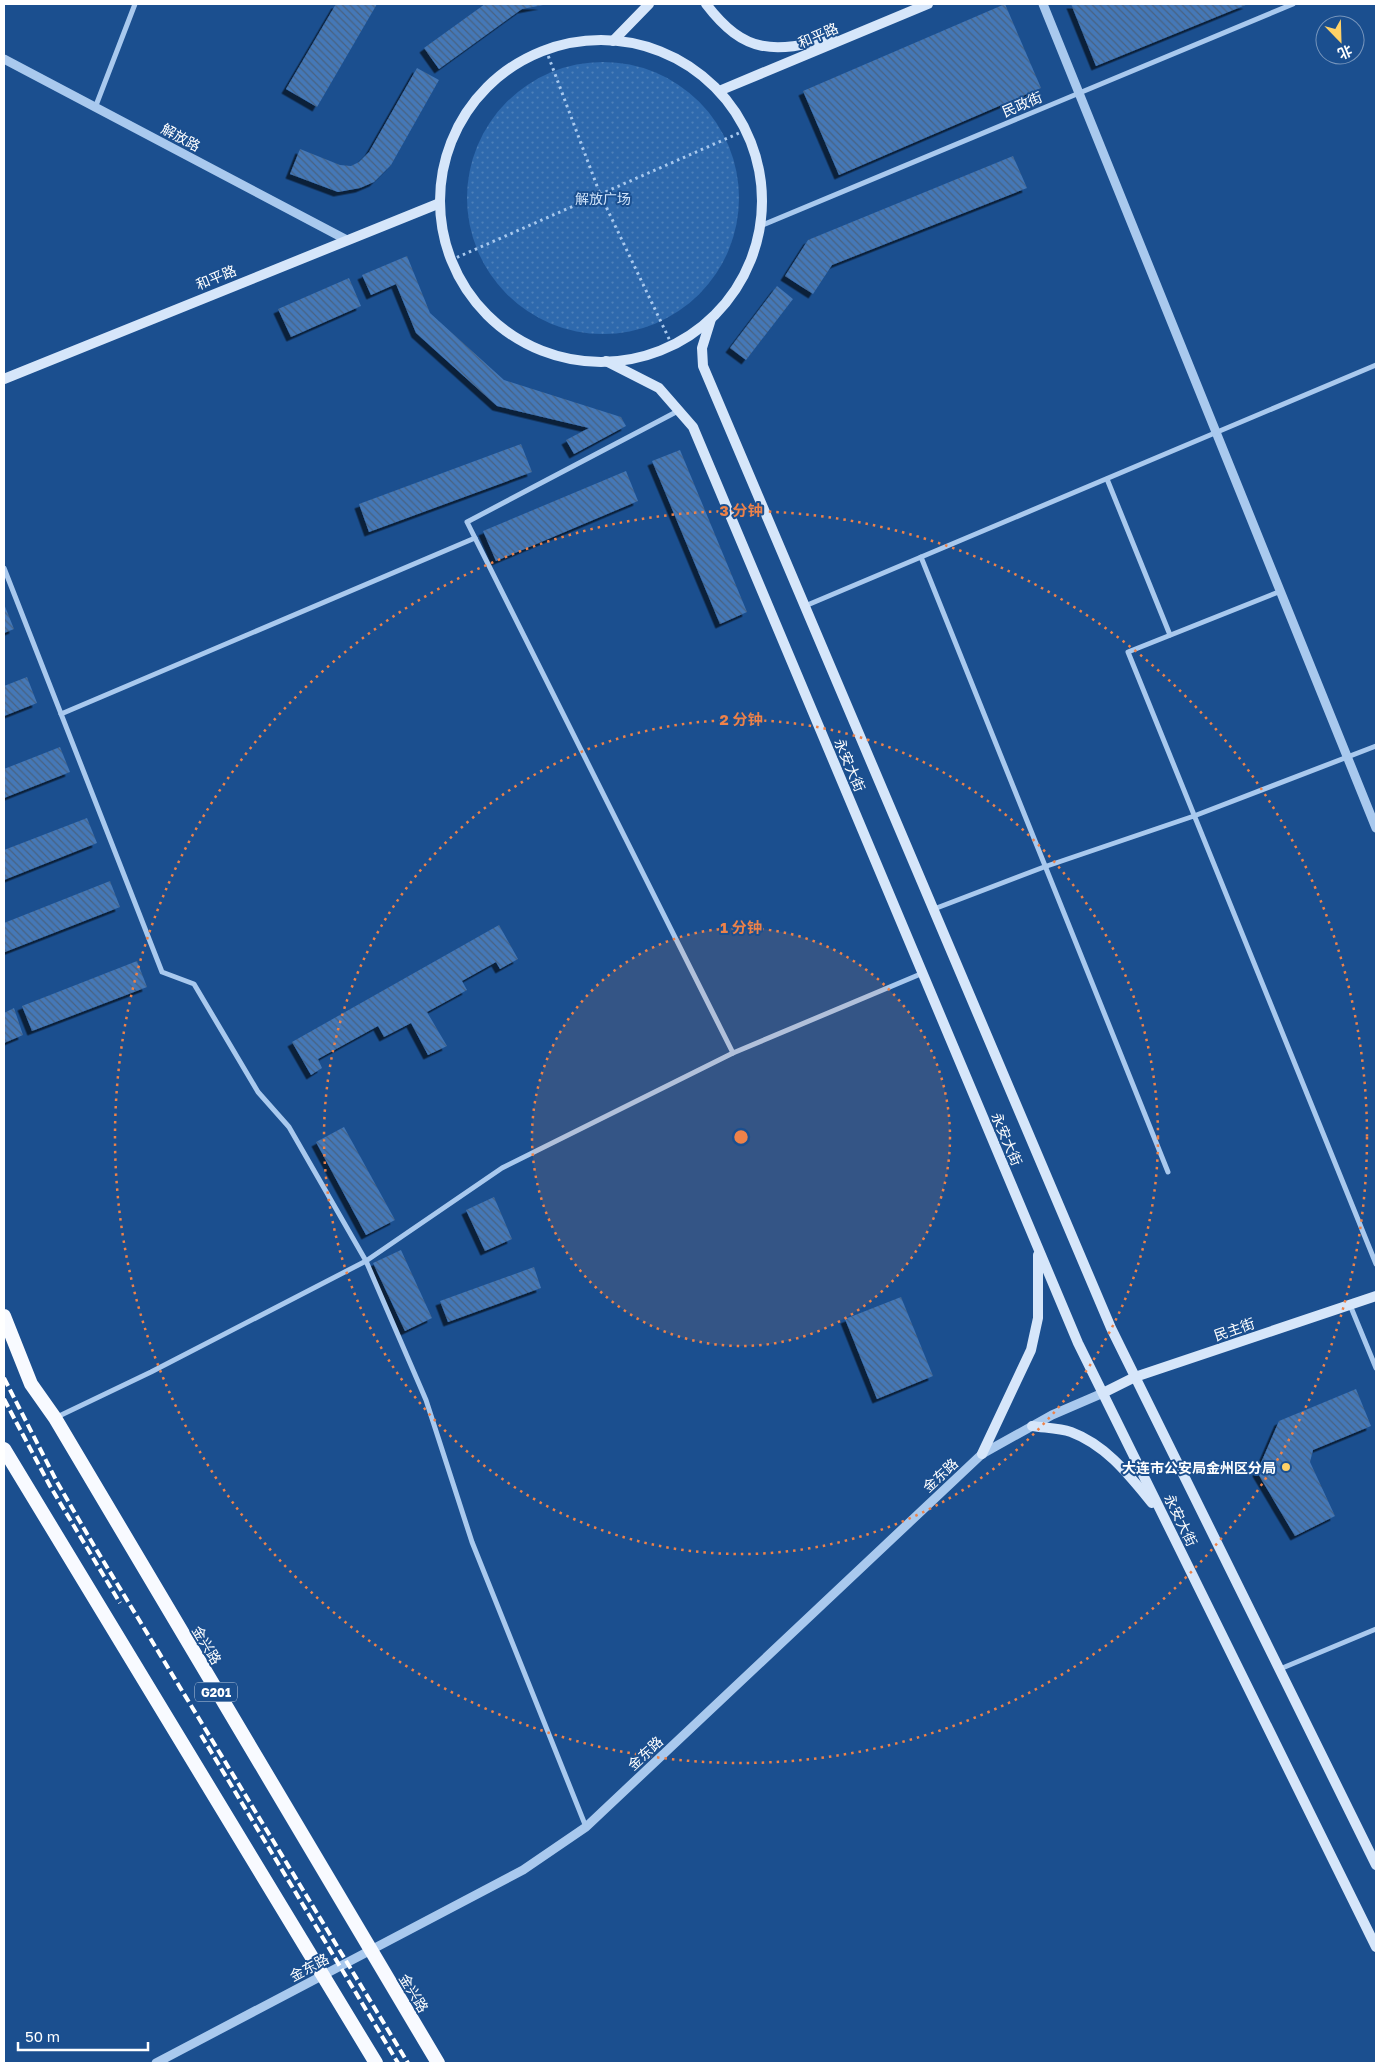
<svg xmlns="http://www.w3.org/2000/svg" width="1380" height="2067" font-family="'Golos Text','Noto Sans SC',sans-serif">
	<defs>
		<pattern id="grass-dots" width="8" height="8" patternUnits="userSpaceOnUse" patternTransform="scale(1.25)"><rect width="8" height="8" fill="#2e69ad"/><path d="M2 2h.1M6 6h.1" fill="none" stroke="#4d80b9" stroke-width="1.8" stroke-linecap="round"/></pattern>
		<pattern id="building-back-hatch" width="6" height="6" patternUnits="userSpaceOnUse" patternTransform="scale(1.25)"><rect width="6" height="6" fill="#4478b7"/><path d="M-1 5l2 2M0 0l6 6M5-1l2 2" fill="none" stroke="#486282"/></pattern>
		<filter id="shadow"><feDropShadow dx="-4.5" dy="4.5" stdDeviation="0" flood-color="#0009"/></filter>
	</defs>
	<rect width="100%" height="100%" fill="#1b4f8f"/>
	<circle fill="url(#grass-dots)" cx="603" cy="198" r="136"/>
	<g fill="url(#building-back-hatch)" filter="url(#shadow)">
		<path d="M336 4H377L317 107 286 89Z"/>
		<path d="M485 4 543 5 522 9 439 69 424 48Z"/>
		<path d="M1005 4 1041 88 839 175 803 91Z"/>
		<path d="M1071 4H1248L1096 66Z"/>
		<path d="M417 68 439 80 391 165 374 182 360 188 338 192 290 174 300 149 340 165 351 166 359 162 369 152Z"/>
		<path d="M1013 156 1027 188 832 265 813 294 785 276 808 240Z"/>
		<path d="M407 256 430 313 504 380 621 417 626 426 574 454 566 440 589 428 497 406 416 333 396 284 371 295 362 275Z"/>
		<path d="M349 278 361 306 291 337 278 309Z"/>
		<path d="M777 286 793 299 746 360 730 348Z"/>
		<path d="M521 444 532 472 369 532 359 504Z"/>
		<path d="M680 450 747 612 720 624 652 461Z"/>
		<path d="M626 471 638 501 496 561 483 531Z"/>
		<path d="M4 604 14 629 4 633Z"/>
		<path d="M27 677 37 703 4 716V686Z"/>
		<path d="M60 747 70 772 4 798V769Z"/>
		<path d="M87 818 97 843 4 880V850Z"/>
		<path d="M110 881 120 907 5 952 4 923Z"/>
		<path d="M499 925 518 959 500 969 496 962 462 981 467 990 427 1012 447 1046 428 1055 411 1023 384 1037 378 1026 318 1059 322 1068 311 1075 292 1042Z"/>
		<path d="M137 961 147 987 32 1031 22 1006Z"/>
		<path d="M14 1008 23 1035 4 1043V1013Z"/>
		<path d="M344 1127 395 1220 366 1235 316 1142Z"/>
		<path d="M494 1197 512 1239 485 1251 466 1210Z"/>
		<path d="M401 1250 432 1318 405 1331 373 1263Z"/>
		<path d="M534 1267 541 1288 448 1322 440 1301Z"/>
		<path d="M901 1297 933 1376 877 1399 845 1319Z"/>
		<path d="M1356 1389 1371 1426 1313 1450 1310 1462 1335 1516 1295 1536 1257 1472 1279 1421Z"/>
	</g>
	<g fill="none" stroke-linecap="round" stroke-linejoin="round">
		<g stroke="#a9c9ee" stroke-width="3" stroke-dasharray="2.5 4" stroke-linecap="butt">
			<path d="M546 50 600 194 672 345"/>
			<path d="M451 260 746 130"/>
		</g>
		<g stroke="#a9c9ee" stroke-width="5">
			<path d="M95 108 135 4"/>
			<path d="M760 226 1293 4"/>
			<path d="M678 411 467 522 733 1053 923 973"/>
			<path d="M1107 479 1170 635"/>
			<path d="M921 557 1168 1172"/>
			<path d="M4 568 162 972 194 984 258 1092 289 1127 366 1261 426 1400 472 1542 586 1827"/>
			<path d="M1281 591 1128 652 1376 1264"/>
			<path d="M805 606 1376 365"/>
			<path d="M61 714 475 538"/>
			<path d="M934 909 1044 867 1194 816 1376 746"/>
			<path d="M1350 1305 1376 1368"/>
			<path d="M57 1417 151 1372 366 1261 502 1168 733 1053"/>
			<path d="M1280 1669 1376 1629"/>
		</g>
		<g stroke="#a9c9ee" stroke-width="9">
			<path d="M1043 4 1376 828"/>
			<path d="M4 59 345 239"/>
			<path d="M156 2063 523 1870 586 1827 982 1454 1052 1415 1103 1393"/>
		</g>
		<g stroke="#d6e6fa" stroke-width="10">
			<path d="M706 4C745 55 774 53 832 38"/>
			<circle cx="601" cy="201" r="161"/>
			<path d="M613 41 649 4"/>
			<path d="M719 91 928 4"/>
			<path d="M711 319 702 348 703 366 1111 1328 1376 1865"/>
			<path d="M606 361 659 388 693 427 1078 1343 1376 1947"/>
			<path d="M4 379 440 203"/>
			<path d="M1103 1393 1135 1377 1376 1296"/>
			<path d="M1032 1426C1045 1428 1059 1428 1071 1432 1106 1445 1129 1475 1152 1503"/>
			<path d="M982 1454 1031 1350 1038 1318V1255"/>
		</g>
		<g stroke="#f8faff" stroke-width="14">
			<path d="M4 1316 31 1384 55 1418 438 2063"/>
			<path d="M4 1449 376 2063"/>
		</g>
		<g stroke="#fff" stroke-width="4" stroke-dasharray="9 4" stroke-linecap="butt">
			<path d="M4 1378 57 1482 93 1544 408 2063"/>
			<path d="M4 1399 50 1486 120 1603"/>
			<path d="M201 1735 398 2063"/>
		</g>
	</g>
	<circle cx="741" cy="1137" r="209" fill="#ee8249" fill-opacity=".12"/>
	<g fill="none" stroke="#ee8249" stroke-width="2.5" stroke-dasharray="2.5 5">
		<circle cx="741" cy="1137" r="209"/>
		<circle cx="741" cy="1137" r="417"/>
		<circle cx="741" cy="1137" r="626"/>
	</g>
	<circle fill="#ffd166" stroke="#1b4f8f" stroke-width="2" cx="1286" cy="1467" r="5"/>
	<g text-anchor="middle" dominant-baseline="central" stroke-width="4" stroke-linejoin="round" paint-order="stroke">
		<rect fill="#1b4f8f" stroke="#bbcadd" stroke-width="1" x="195" y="1682.5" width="42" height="19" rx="4"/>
		<g font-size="12" font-weight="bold" fill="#fff">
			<text x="216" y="1692">G201</text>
		</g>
		<g font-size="14" fill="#fff" stroke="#1b4f8f">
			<text transform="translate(818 35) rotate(-23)">和平路</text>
			<text transform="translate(1022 104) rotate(-23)">民政街</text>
			<text transform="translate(181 137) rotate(28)">解放路</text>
			<text transform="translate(216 277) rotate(-22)">和平路</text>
			<text transform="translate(850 765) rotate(67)">永安大街</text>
			<text transform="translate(1007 1139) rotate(67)">永安大街</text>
			<text transform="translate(1234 1329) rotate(-19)">民主街</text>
			<text transform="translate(940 1475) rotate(-43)">金东路</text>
			<text transform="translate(1181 1520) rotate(64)">永安大街</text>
			<text transform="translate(207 1645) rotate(59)">金兴路</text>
			<text transform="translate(645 1753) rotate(-43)">金东路</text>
			<text transform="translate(309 1967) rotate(-28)">金东路</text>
			<text transform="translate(414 1993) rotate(59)">金兴路</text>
		</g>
		<g font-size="14" fill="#cfe3fa" stroke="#1b4f8f">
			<text x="603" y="198">解放广场</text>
		</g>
		<g font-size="14" font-weight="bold" fill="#fff" stroke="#1b4f8f" text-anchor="end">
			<text x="1276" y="1467">大连市公安局金州区分局</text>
		</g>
	</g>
	<circle cx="741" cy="1137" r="8" fill="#ee8249" stroke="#1b4f8f" stroke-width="2.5"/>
	<g font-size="15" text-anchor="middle" font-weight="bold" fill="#ee8249" stroke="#1b4f8f" stroke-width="4" stroke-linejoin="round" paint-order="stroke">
		<text x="741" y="516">3 分钟</text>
		<text x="741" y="725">2 分钟</text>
		<text x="741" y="933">1 分钟</text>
	</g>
	<rect width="1380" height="2067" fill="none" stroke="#ffffff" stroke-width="10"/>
	<g transform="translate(1340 40) rotate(157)"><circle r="24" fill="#1b4f8f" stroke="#7695bc"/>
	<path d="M0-4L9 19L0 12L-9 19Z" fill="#ffd166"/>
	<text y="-8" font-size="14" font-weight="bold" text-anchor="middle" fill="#ffffff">北</text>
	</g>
	<path d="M18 2042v8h130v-8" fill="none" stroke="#ffffff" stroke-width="2.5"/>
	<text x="25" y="2042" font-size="15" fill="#ffffff" stroke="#1b4f8f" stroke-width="4" paint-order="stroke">50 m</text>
</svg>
